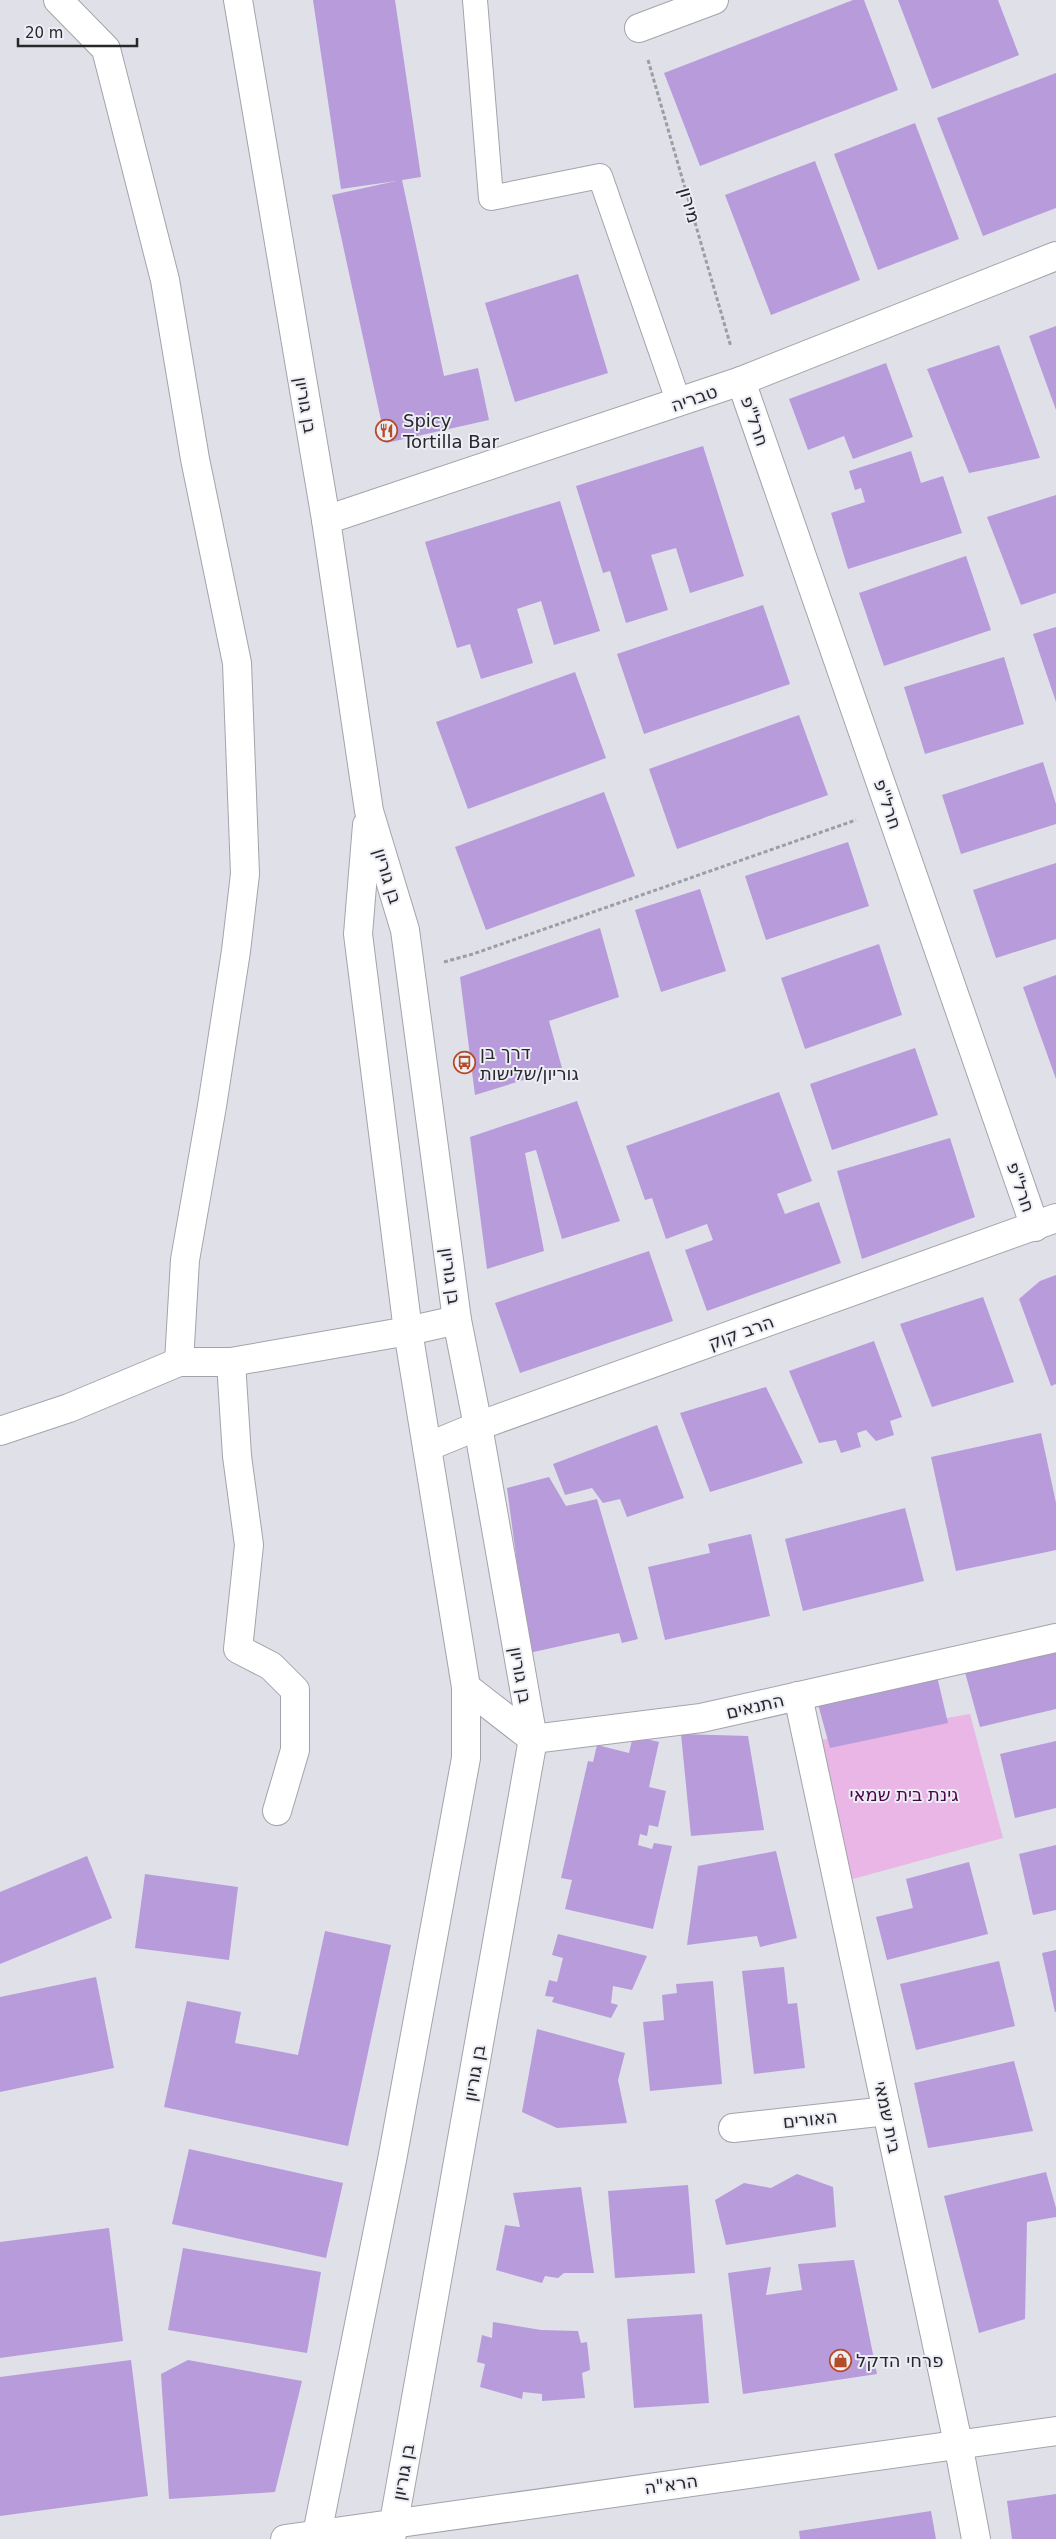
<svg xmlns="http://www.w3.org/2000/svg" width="1056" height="2539" font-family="'DejaVu Sans',Heebo,sans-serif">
	<rect width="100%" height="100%" fill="#dfe0e8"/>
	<path fill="#e9b6e6" d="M970 1714 1003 1838 849 1880 815 1741Z"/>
	<g fill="#b89bdb">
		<path d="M313 0H395L421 177 402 180 444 376 478 368 489 420 386 443 332 195 396 181 341 189Z"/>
		<path d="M853 0H864L898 90 700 166 664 73Z"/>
		<path d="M898 0H998L1019 55 932 89Z"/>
		<path d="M1056 73V208L983 236 937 118Z"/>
		<path d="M915 123 959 239 878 270 834 154Z"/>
		<path d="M815 161 860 280 771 315 725 195Z"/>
		<path d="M578 274 608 373 515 402 485 303Z"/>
		<path d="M1056 326V410L1029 336Z"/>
		<path d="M999 345 1040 458 969 473 927 369Z"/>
		<path d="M886 363 913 437 853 459 844 436 808 450 789 399Z"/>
		<path d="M703 446 744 576 690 593 676 548 651 555 668 610 626 623 610 571 603 573 576 486Z"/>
		<path d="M911 451 921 483 943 476 962 533 848 569 831 513 865 502 861 488 855 490 849 471Z"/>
		<path d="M1056 495V593L1021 605 987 517Z"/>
		<path d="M560 501 600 631 554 645 541 601 517 609 533 663 481 679 470 644 457 648 425 542Z"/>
		<path d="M966 556 991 630 884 666 859 593Z"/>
		<path d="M763 605 790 684 644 734 617 654Z"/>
		<path d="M1056 627V702L1033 634Z"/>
		<path d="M1004 657 1024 724 925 754 904 687Z"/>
		<path d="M575 672 606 758 468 809 436 722Z"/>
		<path d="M799 715 828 795 677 849 649 769Z"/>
		<path d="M1043 762 1056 804V824L961 854 942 795Z"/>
		<path d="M604 792 635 876 486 930 455 847Z"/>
		<path d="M848 842 869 906 766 940 745 876Z"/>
		<path d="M1056 863V939L996 958 973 890Z"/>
		<path d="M700 889 726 971 661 992 635 910Z"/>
		<path d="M600 928 619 997 549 1021 562 1068 475 1095 460 977Z"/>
		<path d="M879 944 902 1015 805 1049 781 978Z"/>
		<path d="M1056 975V1079L1023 987Z"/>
		<path d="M915 1048 938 1115 832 1150 810 1084Z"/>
		<path d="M779 1092 812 1181 777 1194 785 1214 819 1202 841 1263 707 1311 685 1250 713 1240 707 1224 666 1239 652 1198 645 1200 626 1146Z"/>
		<path d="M577 1101 620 1221 562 1239 536 1150 525 1153 544 1251 487 1269 470 1137Z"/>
		<path d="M950 1138 975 1217 862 1259 837 1171Z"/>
		<path d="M649 1251 673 1321 520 1373 495 1303Z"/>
		<path d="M1056 1275V1384L1051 1386 1019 1299 1040 1281Z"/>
		<path d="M983 1297 1014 1382 932 1407 900 1324Z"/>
		<path d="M874 1341 902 1417 890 1421 894 1435 876 1441 866 1430 857 1433 861 1447 841 1453 836 1440 819 1443 789 1371Z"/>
		<path d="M766 1387 803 1463 710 1492 680 1413Z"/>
		<path d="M657 1425 684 1498 627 1517 620 1499 603 1503 592 1488 565 1495 553 1464Z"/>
		<path d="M1041 1433 1056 1503V1550L956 1571 931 1457Z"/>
		<path d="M549 1477 566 1506 597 1499 638 1639 622 1643 619 1633 529 1653 507 1488Z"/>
		<path d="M905 1508 924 1581 803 1611 785 1539Z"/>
		<path d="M751 1534 770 1616 665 1640 648 1567 710 1553 708 1544Z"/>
		<path d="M1056 1645V1709L980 1727 963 1665Z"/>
		<path d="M936 1672 948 1723 830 1748 816 1697Z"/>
		<path d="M681 1734 748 1736 764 1830 691 1836Z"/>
		<path d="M633 1736 659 1742 649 1787 666 1791 658 1827 649 1825 647 1836 640 1834 638 1845 652 1849 654 1843 672 1846 653 1929 565 1909 572 1880 561 1878 588 1761 593 1762 597 1745 629 1753Z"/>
		<path d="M1056 1741V1808L1015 1818 1000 1754Z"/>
		<path d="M1056 1845V1910L1033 1915 1019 1854Z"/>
		<path d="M776 1851 797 1938 760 1947 757 1936 687 1945 698 1866Z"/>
		<path d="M87 1856 112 1918 0 1964V1892Z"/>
		<path d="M969 1862 988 1934 887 1960 876 1917 913 1908 906 1879Z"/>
		<path d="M145 1874 238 1887 229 1960 135 1948Z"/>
		<path d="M325 1931 391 1945 348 2146 164 2107 187 2001 241 2012 235 2043 298 2055Z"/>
		<path d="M558 1934 647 1956 632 1990 613 1986 611 2003 618 2005 611 2018 552 2002 554 1997 545 1996 549 1980 557 1982 563 1958 552 1955Z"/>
		<path d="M1056 1950V2012H1055L1042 1953Z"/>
		<path d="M999 1961 1015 2026 916 2050 900 1984Z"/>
		<path d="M784 1967 788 2004 797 2003 805 2068 754 2074 742 1971Z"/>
		<path d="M96 1977 114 2068 0 2092V1997Z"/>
		<path d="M713 1981 722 2084 650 2091 643 2022 664 2020 662 1995 677 1993 676 1984Z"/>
		<path d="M537 2029 625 2053 618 2080 627 2123 557 2128 522 2112Z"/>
		<path d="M1014 2061 1033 2131 928 2148 914 2083Z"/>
		<path d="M189 2149 343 2183 326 2258 172 2224Z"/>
		<path d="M1046 2172 1056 2208V2217L1027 2222 1025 2319 979 2333 944 2196Z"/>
		<path d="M797 2174 833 2187 836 2227 726 2245 715 2200 744 2183 771 2188Z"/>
		<path d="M688 2185 695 2273 615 2278 608 2191Z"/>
		<path d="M581 2187 594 2273H564L558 2278 545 2276 542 2283 496 2270 505 2225 520 2227 513 2193Z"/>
		<path d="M109 2228 123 2341 0 2358V2242Z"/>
		<path d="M183 2248 321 2272 307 2353 168 2330Z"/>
		<path d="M854 2260 877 2374 743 2394 728 2273 771 2267 766 2295 802 2290 798 2264Z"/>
		<path d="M702 2314 709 2403 634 2408 627 2319Z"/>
		<path d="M493 2322 541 2330 578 2331 581 2343 587 2342 590 2370 582 2373 585 2398 542 2401V2394L523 2392 522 2399 480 2387 485 2364 477 2362 482 2335 492 2338Z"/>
		<path d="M131 2360 148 2496 0 2516V2377Z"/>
		<path d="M188 2360 302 2381 275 2492 169 2499 161 2374Z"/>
		<path d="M1056 2494V2539H1012L1007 2501Z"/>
		<path d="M931 2511 936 2539H800L799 2531Z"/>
	</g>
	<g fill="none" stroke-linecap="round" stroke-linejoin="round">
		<defs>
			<path id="lane" d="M475 0 491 198 600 176 679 403"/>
			<g id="street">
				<path d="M58 0 106 49 165 280 195 459 237 663 245 874 236 951 212 1106 185 1260 179 1362"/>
				<path d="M639 28 714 0"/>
				<path d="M741 381 1035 1227"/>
				<path d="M326 520 741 381 1056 256"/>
				<path d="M231 1362 237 1456 249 1545 238 1649 271 1666 295 1690V1750L277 1811"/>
				<path d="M0 1431 69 1408 179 1362H231L408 1331 457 1320"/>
				<path d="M427 1447 478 1426 1056 1218"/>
				<path d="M466 1687 533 1739 701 1718 1056 1638"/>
				<path d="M798 1696 958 2443 976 2539"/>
				<path d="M733 2128 887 2111"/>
			</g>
			<g id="secondary">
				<path d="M238 0 326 520 369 811 405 930 457 1320 478 1426 533 1739 391 2539"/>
				<path d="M285 2539 1056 2431"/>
				<path d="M316 2539 392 2160 466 1758V1687L408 1331 358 934 367 825"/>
			</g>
		</defs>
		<use href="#lane" stroke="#a3a4ab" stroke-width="26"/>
		<use href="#street" stroke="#a3a4ab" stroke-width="30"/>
		<use href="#secondary" stroke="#a3a4ab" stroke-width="30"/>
		<g stroke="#9d9ea4" stroke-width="3" stroke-dasharray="4 2.5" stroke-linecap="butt">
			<path d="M648 60 731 347"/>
			<path d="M444 962 473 954 856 820"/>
		</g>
		<use href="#lane" stroke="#fff" stroke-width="24"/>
		<use href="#street" stroke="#fff" stroke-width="28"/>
		<use href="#secondary" stroke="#fff" stroke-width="28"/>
	</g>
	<defs>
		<symbol id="restaurant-ring" viewBox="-11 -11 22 22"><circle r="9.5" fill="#ecedf5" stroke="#b44c28" stroke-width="1.5"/><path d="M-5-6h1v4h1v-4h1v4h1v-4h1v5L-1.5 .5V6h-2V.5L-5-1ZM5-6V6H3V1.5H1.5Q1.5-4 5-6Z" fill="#b44c28"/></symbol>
		<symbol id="bus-ring" viewBox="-11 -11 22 22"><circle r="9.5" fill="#ecedf5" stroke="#b44c28" stroke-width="1.5"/><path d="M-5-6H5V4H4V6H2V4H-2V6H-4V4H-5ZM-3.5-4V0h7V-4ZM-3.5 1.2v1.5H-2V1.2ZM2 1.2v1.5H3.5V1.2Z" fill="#b44c28"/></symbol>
		<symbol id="shop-ring" viewBox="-11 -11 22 22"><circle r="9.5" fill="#ecedf5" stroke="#b44c28" stroke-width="1.5"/><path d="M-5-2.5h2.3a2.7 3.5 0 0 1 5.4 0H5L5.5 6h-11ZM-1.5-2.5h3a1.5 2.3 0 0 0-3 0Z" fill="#b44c28"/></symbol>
	</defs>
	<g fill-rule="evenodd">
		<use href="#restaurant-ring" x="374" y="418" width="25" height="25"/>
		<use href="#bus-ring" x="452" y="1050" width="25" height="25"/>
		<use href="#shop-ring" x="828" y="2348" width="25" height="25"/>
	</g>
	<g text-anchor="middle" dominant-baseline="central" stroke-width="4" stroke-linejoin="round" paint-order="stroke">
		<g font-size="18" fill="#28282b" stroke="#ecedf5">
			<text transform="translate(690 205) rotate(74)">מירון</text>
			<text transform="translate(694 398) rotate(-19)">טבריה</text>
			<text transform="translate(306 405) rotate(80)">בן גוריון</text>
			<text transform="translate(755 421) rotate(71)">חרל"פ</text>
			<text transform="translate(888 804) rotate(71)">חרל"פ</text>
			<text transform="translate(388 876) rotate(73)">בן גוריון</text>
			<text transform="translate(1021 1187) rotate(71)">חרל"פ</text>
			<text transform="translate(451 1276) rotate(82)">בן גוריון</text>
			<text transform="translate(741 1332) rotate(-20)">הרב קוק</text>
			<text transform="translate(521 1675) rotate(80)">בן גוריון</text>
			<text transform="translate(755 1706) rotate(-13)">התנאים</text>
			<text transform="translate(474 2073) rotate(-80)">בן גוריון</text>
			<text transform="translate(888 2117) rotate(78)">בית שמאי</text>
			<text transform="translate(810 2119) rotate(-6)">האורים</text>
			<text transform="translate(403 2472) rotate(-80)">בן גוריון</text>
			<text transform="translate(671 2484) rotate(-8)">הרא"ה</text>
		</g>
		<g font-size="18" fill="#28282b" stroke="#ecedf5" text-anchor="start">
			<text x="403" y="420">Spicy<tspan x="403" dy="21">Tortilla Bar</tspan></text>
			<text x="480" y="1052">דרך בן<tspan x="480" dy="21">גוריון/שלישות</tspan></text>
			<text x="856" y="2360">פרחי הדקל</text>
		</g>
		<g font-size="18" fill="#490548" stroke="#ecedf5">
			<text x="904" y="1794">גינת בית שמאי</text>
		</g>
	</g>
	<path d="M18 38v8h119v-8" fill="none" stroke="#28282b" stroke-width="2.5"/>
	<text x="25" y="38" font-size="15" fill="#28282b" stroke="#ecedf5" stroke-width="4" paint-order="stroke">20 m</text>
</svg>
